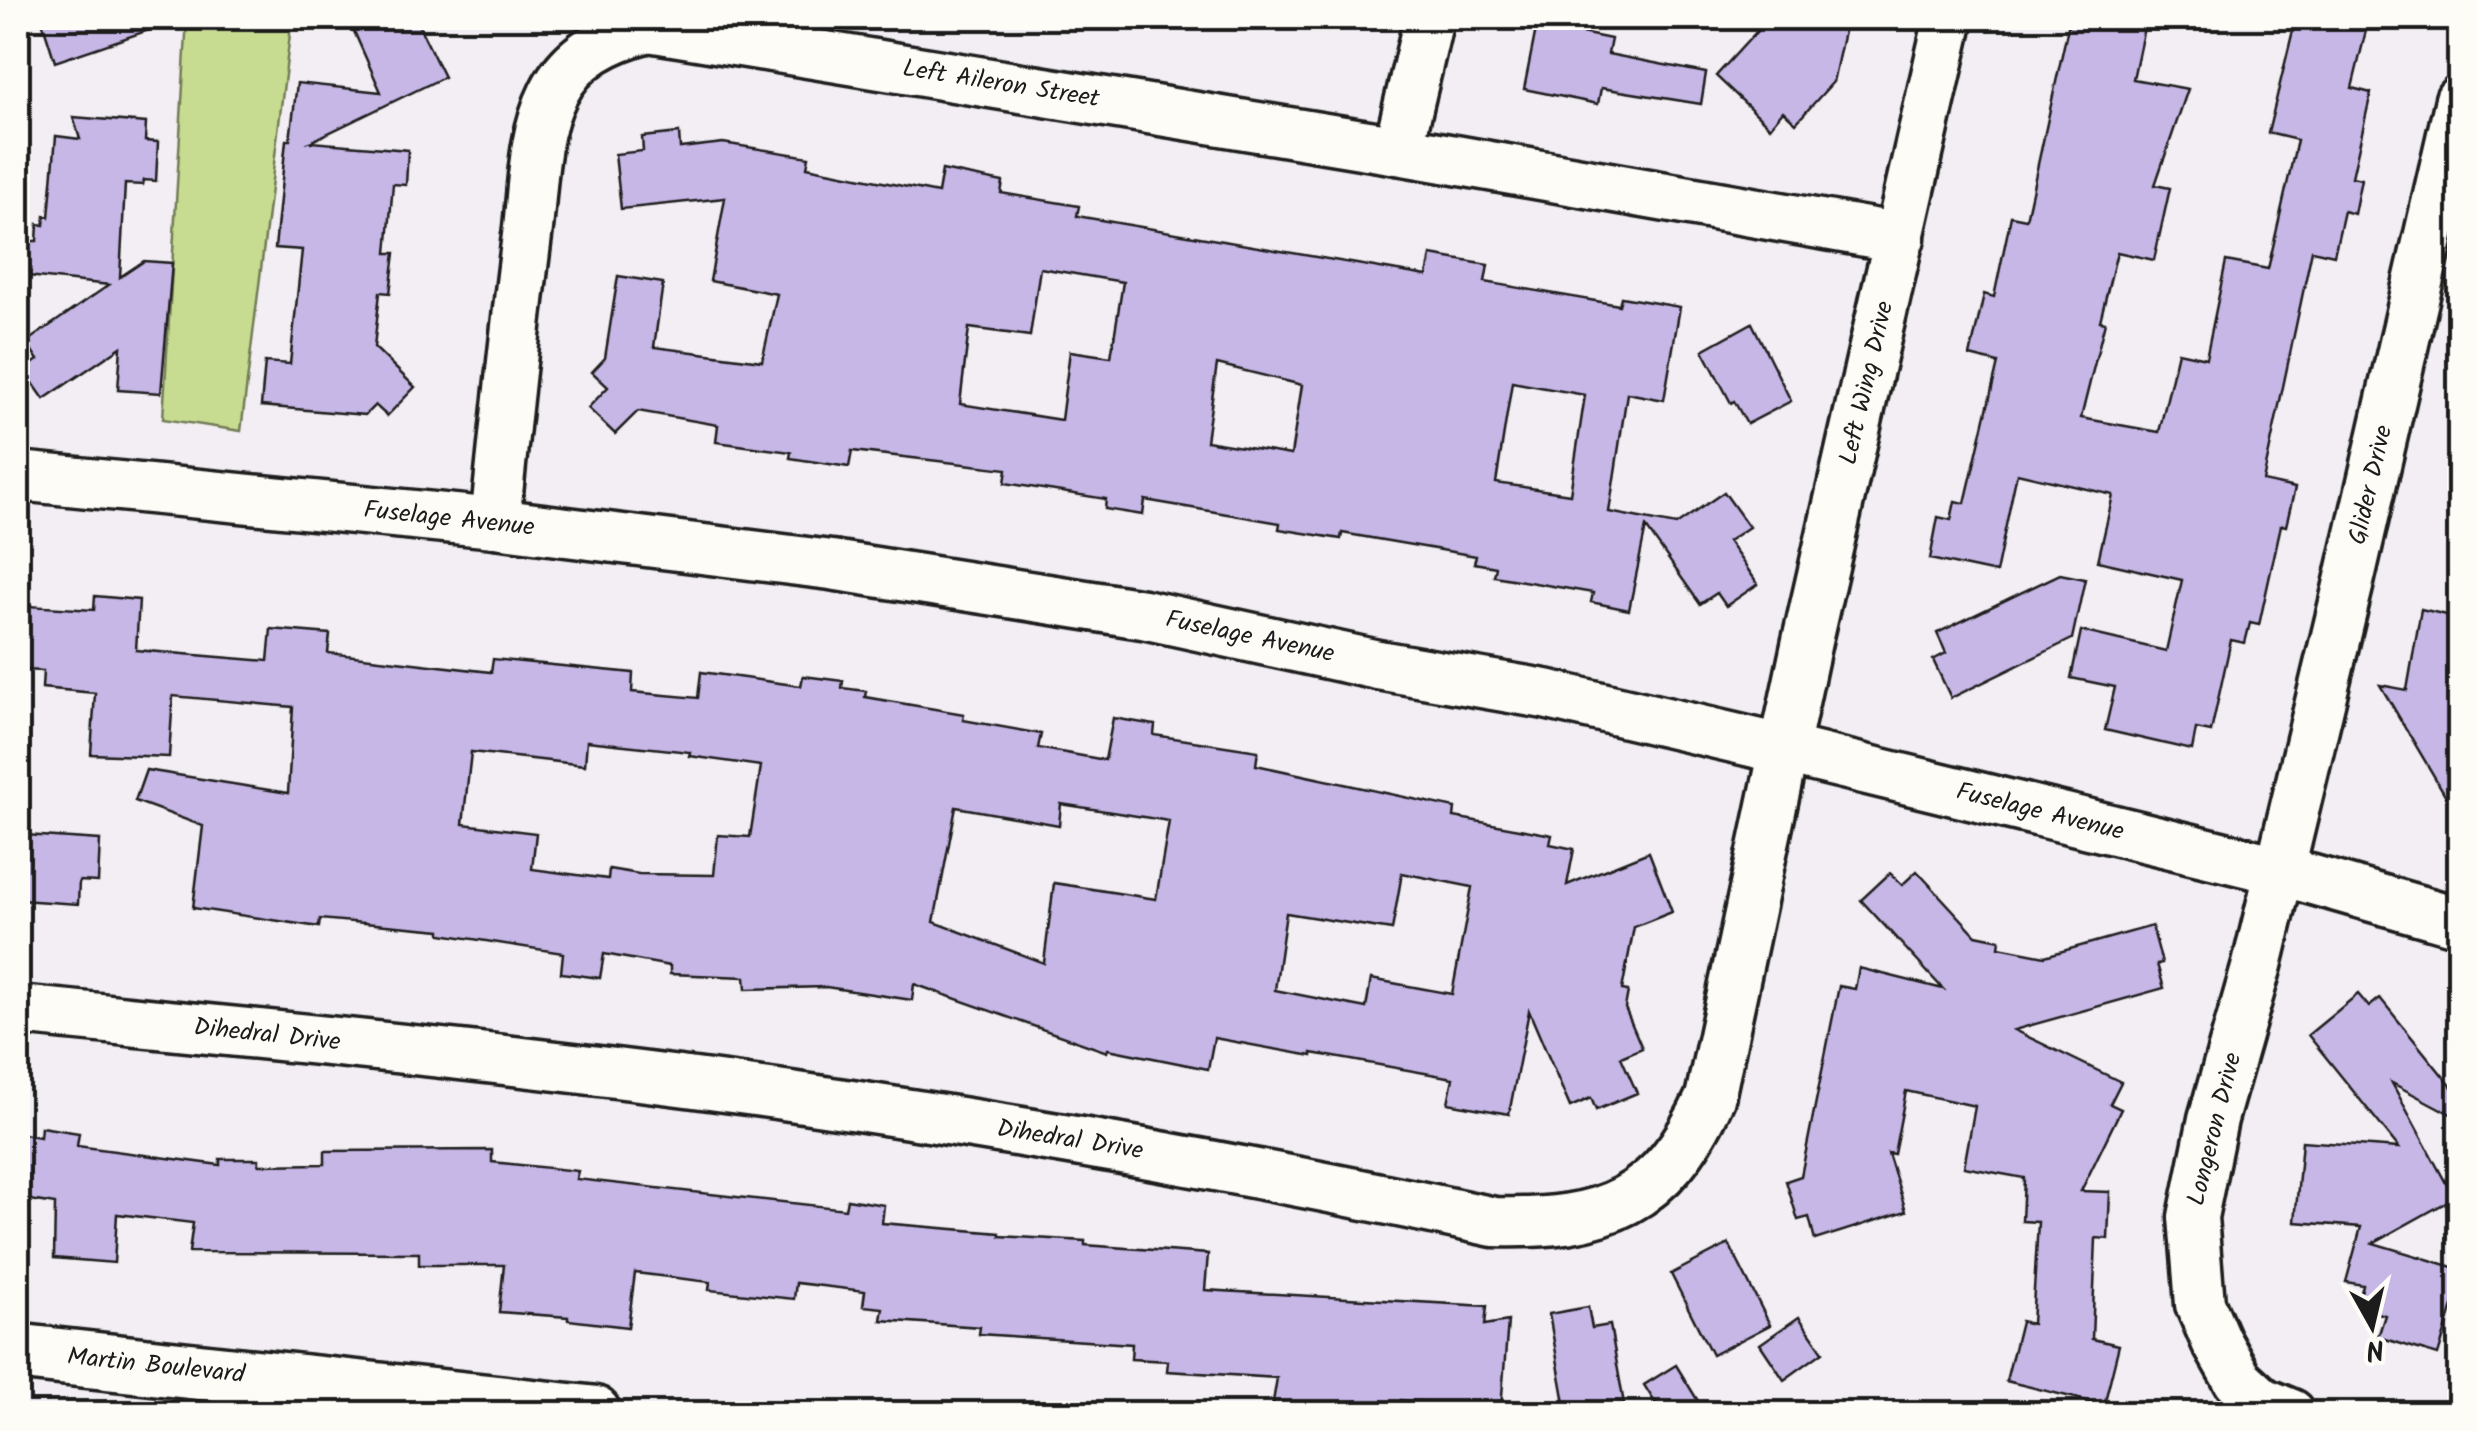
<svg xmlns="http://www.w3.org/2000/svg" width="2477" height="1431" font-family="Kalam,sans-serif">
	<rect width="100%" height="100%" fill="#f2eef4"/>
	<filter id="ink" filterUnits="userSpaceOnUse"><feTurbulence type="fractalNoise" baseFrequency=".01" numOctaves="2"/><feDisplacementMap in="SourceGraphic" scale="20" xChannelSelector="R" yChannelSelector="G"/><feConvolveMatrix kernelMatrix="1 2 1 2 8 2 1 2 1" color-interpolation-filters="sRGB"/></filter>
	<g filter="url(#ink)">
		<path fill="#c7dc91" stroke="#727c56" stroke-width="2.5" d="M187 18H292L241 431 163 419Z"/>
		<g fill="#c7b7e7" stroke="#1c1c1c" stroke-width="2.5" fill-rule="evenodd">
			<path d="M41 18H166L167 24 55 62Z"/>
			<path d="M377 18H415L444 77 310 142 408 150 406 185 393 184 387 253H395L390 293 380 292 374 347 415 387 387 416 375 405 365 415 261 406 265 362 290 364 302 250 275 248 286 140H290L297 83 381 92 353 29Z"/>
			<path d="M1769 18H1847L1833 82 1796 123 1783 111 1770 127 1716 76Z"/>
			<path d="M2070 18H2146L2133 79 2188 89 2155 185 2170 188 2154 260 2117 252 2100 321 2105 322 2081 418 2159 432 2178 352 2206 358 2226 261 2268 269 2297 140 2268 133 2296 18H2369L2352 88 2371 93 2352 177 2361 179 2354 214 2344 211 2334 255 2312 250 2263 481 2295 488 2286 526 2281 525 2259 625 2250 623 2245 643 2231 640 2211 732 2196 729 2192 750 2105 730 2115 687 2071 678 2081 631 2166 651 2182 580 2098 561 2113 495 2017 473 1996 573 1930 559 1938 517 1951 520 1955 501 1965 503 1998 363 1970 356 1984 294 1994 297 2011 216 2026 219Z"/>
			<path d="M1537 24 1611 39 1608 54 1706 73 1701 104 1601 88 1598 104 1524 89Z"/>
			<path d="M73 117 146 123 145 141 158 142 156 181 144 180 143 185 125 184 120 277 144 261 172 263 161 393 118 390 121 347 44 399 24 370 38 360 26 342 109 285 27 276 29 241H37L38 224 44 225 45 216 49 217 56 136 80 139Z"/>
			<path d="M679 133 680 148 723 143 809 157 807 167 938 193 942 170 1003 182 1001 193 1079 206 1077 216 1427 276 1431 255 1488 265 1485 282 1619 305 1621 297 1680 307 1664 400 1627 393 1609 512 1676 525 1724 492 1749 527 1728 541 1758 584 1726 606 1717 593 1700 604 1646 527 1629 610 1591 602 1593 593 1494 576 1496 567 1474 563 1476 556 1342 533 1341 539 1279 529 1280 523 1145 500 1143 515 1105 509 1106 499 1005 483 1007 469 852 451 849 467 790 458 791 452 716 442 718 425 638 411 615 434 588 408 608 387 592 372 605 358 618 276 663 283 654 347 762 361 777 294 710 281 725 198 621 209 615 154 643 151 642 137ZM1040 268 1123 282 1111 357 1070 351 1061 420 960 404 969 328 1030 336ZM1217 364 1302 385 1291 455 1206 441ZM1512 382 1585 395 1570 494 1496 483Z"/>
			<path d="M1752 323 1791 401 1747 424 1734 401 1731 403 1703 350Z"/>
			<path d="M2060 574 2085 579 2072 639 1951 698 1933 660 1946 653 1937 633Z"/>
			<path d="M95 596 139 600 136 650 268 661 271 629 330 634 328 653 491 672 493 659 633 673 632 692 698 698 701 672 801 686 803 676 843 681 842 688 866 691 865 697 964 714 963 720 1041 734 1038 748 1105 760 1113 718 1155 725 1154 735 1258 751 1256 765 1455 808 1454 817 1552 835 1550 844 1574 849 1567 885 1649 852 1672 912 1634 927 1622 990 1628 991 1625 1008 1642 1048 1621 1057 1637 1093 1596 1110 1591 1098 1570 1107 1529 1011 1509 1114 1448 1103 1453 1078 1312 1053V1056L1214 1038 1208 1069 1108 1049 1107 1052 914 984 912 1000 826 987 746 989 745 977 670 974V966L604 954 600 978 561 973 563 953 441 934V930L320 919 319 927 193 908 203 826 135 801 146 770 288 793 293 707 173 696 169 757 91 754 95 693 42 688 43 671 24 670 28 606 94 610ZM587 741 690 752 689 756 761 766 750 837 718 835 714 875 639 874 609 869 608 879 532 869 536 833 463 824 471 752 585 765ZM1061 804 1169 821 1156 899 1054 883 1044 963 934 922 956 807 1059 825ZM1402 873 1472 887 1452 994 1371 979 1366 1008 1275 990 1286 913 1392 930Z"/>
			<path d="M2421 609 2460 618V820L2380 685 2407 690Z"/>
			<path d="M25 835 100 840 98 882 79 881 78 904 20 900Z"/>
			<path d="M1917 871 1976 935 2000 940 1999 947 2045 956 2152 926 2162 963 2157 964 2164 988 2014 1030 2121 1082 2110 1104 2121 1109 2081 1191 2110 1192 2108 1239 2096 1238 2092 1339 2119 1345 2104 1405 2006 1381 2021 1321 2032 1324 2038 1222 2022 1221 2024 1178 1964 1167 1975 1106 1906 1091 1894 1154 1888 1153 1906 1211 1815 1240 1809 1217 1798 1220 1786 1181 1801 1176 1839 986 1855 989 1859 968 1943 989 1861 900 1890 873 1902 885Z"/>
			<path d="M2358 994 2369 1007 2380 998 2460 1097V1119L2392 1083 2454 1198 2373 1243 2460 1269V1283L2438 1355 2378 1337 2385 1315 2357 1307 2363 1285 2346 1282 2361 1227 2295 1222 2302 1141 2399 1148 2308 1035Z"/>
			<path d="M41 1127 79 1133 77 1146 220 1165V1159H259V1165L325 1164V1151L492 1150V1162L578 1171 576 1179 845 1209 847 1199 884 1205 882 1223 1000 1233V1236L1085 1241V1245L1208 1254 1205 1290 1487 1306 1485 1325 1508 1321 1501 1408 1401 1400 1400 1414 1350 1410 1349 1414H1271L1277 1378 1167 1371 1168 1361 1131 1359 1132 1344 979 1334 980 1327 881 1320 883 1308 863 1306 865 1291 796 1283 794 1299 709 1290 710 1282 635 1273 628 1327 568 1320V1317L499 1312 504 1265H419V1253L189 1252 193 1223 117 1214 114 1263 54 1258 55 1204 18 1198V1133L40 1137Z"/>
			<path d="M1729 1244 1770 1325 1712 1355 1671 1274Z"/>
			<path d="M1588 1307 1592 1328 1610 1325 1624 1404 1567 1414 1549 1314Z"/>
			<path d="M1799 1317 1823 1352 1784 1380 1760 1344Z"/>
			<path d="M1676 1365 1706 1414H1662L1644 1385Z"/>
		</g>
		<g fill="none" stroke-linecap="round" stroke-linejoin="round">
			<defs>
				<g id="street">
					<path d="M1398 150 1429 18"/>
					<path d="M18 476 495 523 831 565 1143 614 1378 665 1545 694 1786 750 2278 870 2460 922"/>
					<path d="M495 523C505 425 515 326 528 228 533 184 533 134 553 94 572 55 609 37 649 27L1398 150 1900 238"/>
					<path d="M18 1010C277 1036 538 1060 797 1097 1031 1131 1263 1172 1494 1222 1605 1225 1662 1202 1710 1098L1807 641 1949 18"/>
					<path d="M2291 1414 2262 1402 2238 1380 2216 1341 2200 1304 2193 1217 2213 1119 2257 965 2349 582 2460 100"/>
				</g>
				<path id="secondary" d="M18 1352 593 1414"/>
			</defs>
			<use href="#street" stroke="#1c1c1c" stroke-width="55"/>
			<use href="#secondary" stroke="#1c1c1c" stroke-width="62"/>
			<use href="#street" stroke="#fdfcf7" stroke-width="48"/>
			<use href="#secondary" stroke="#fdfcf7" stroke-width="55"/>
		</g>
	</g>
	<g text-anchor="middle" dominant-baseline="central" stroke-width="9" stroke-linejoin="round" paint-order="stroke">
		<g font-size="25" fill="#1c1c1c" stroke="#fdfcf7">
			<text transform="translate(1001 84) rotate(9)">Left Aileron Street</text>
			<text transform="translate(1867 383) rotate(-77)">Left Wing Drive</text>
			<text transform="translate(2371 485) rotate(-77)">Glider Drive</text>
			<text transform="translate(449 519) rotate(6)">Fuselage Avenue</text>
			<text transform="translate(1250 637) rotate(12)">Fuselage Avenue</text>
			<text transform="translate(2040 812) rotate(14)">Fuselage Avenue</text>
			<text transform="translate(267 1035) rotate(6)">Dihedral Drive</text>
			<text transform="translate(2215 1129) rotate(-76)">Longeron Drive</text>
			<text transform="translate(1070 1140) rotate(9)">Dihedral Drive</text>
			<text transform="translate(156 1366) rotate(6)">Martin Boulevard</text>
		</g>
	</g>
	<rect width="2477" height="1431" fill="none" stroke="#fdfcf7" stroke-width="60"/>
	<rect x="30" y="30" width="2417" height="1371" fill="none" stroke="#1c1c1c" stroke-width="4" filter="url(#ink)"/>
	<g transform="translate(2372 1326) rotate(172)" stroke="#fdfcf7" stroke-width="8" paint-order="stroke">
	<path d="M0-8L18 38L0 25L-18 38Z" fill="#1c1c1c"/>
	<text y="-15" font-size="28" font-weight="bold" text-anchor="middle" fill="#1c1c1c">N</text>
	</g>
</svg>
